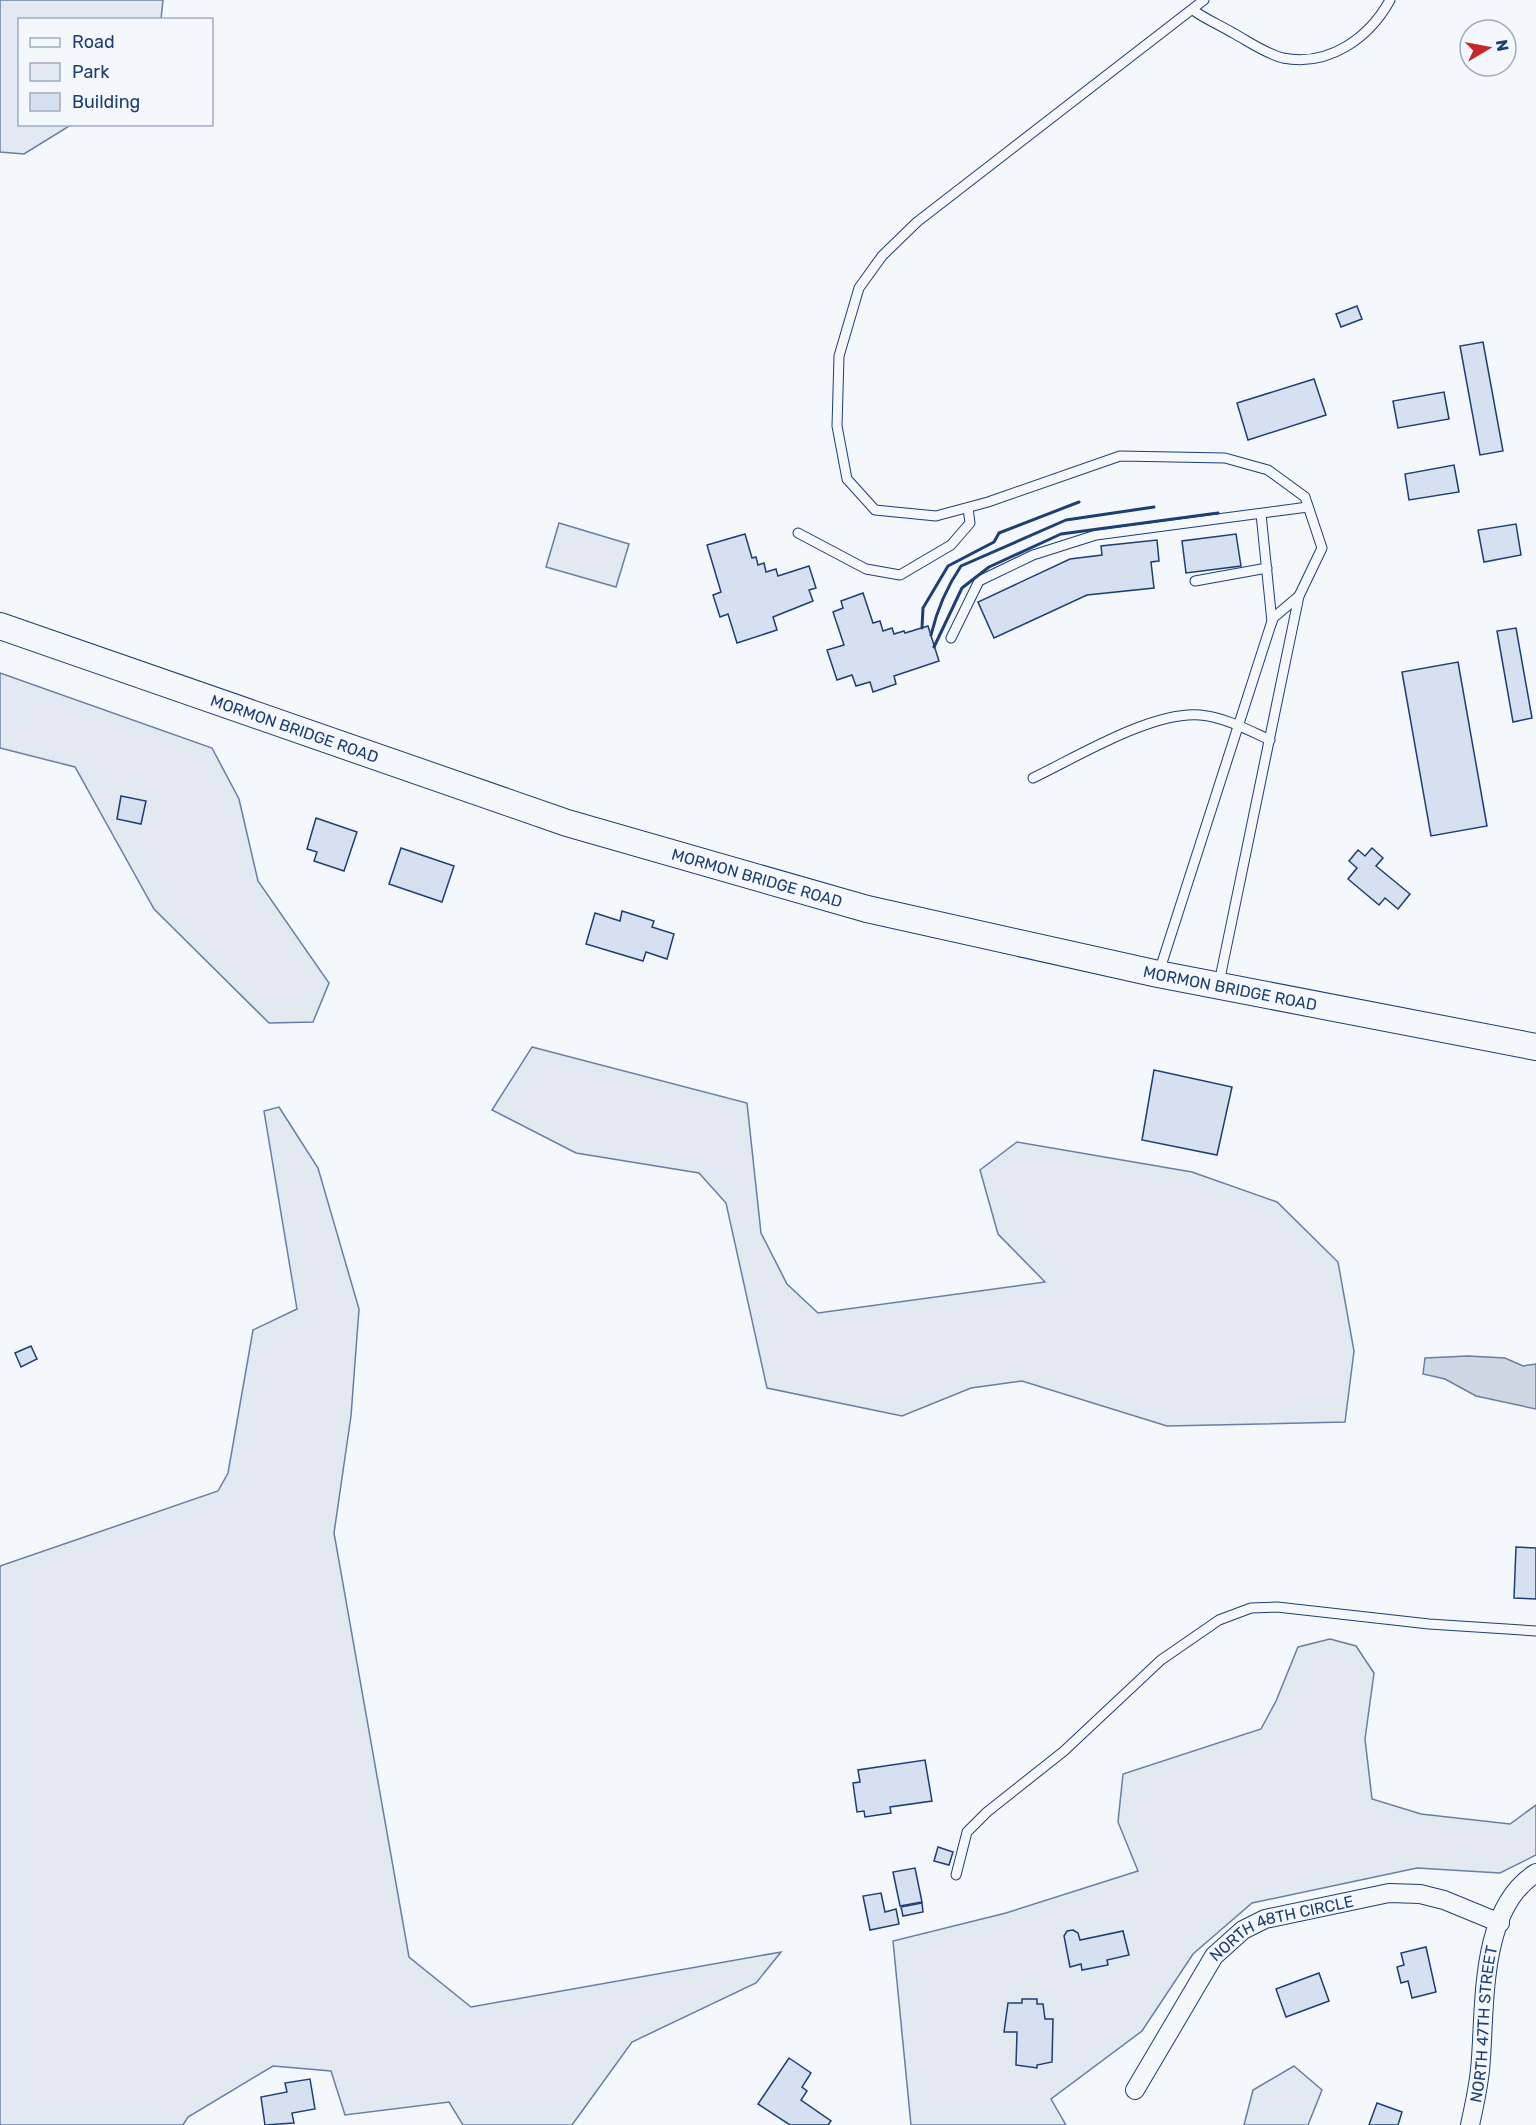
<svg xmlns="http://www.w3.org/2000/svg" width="1536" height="2125" font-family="Rubik,sans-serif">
	<rect width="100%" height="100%" fill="#f4f7fb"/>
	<g fill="#e3e9f0" stroke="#687fa3" stroke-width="1.5">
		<path d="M0 0H163L161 19 20 20V124L71 125 24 154 0 152Z"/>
		<path d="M559 523 629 544 616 587 546 567Z"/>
		<path d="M0 673 212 748 239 799 258 881 329 983 313 1022 269 1023 154 909 75 767 0 748Z"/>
		<path d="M532 1047 747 1103 761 1233 787 1284 818 1313 1045 1282 998 1234 980 1170 1017 1142 1192 1172 1277 1202 1338 1262 1354 1351 1345 1422 1167 1426 1022 1381 971 1388 902 1416 767 1388 726 1203 699 1173 576 1153 492 1110Z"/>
		<path d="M279 1107 318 1168 359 1309 351 1416 334 1533 409 1957 471 2007 781 1952 756 1983 632 2042 572 2125H463L449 2102 345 2115 331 2071 273 2066 188 2117 183 2125H0V1566L218 1491 228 1473 253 1330 297 1309 264 1111Z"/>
		<path d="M1330 1639 1356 1646 1374 1673 1365 1739 1372 1799 1421 1814 1510 1824 1536 1805V1855L1500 1873 1417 1868 1252 1903 1193 1954 1142 2031 1051 2099 1066 2125H911L893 1941 1006 1913 1138 1871 1118 1822 1123 1774 1261 1729 1276 1701 1298 1647Z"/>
		<path d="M1294 2066 1322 2090 1308 2125H1244L1253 2090Z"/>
	</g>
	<path fill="#cfd7e4" stroke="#687fa3" stroke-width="1.5" d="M1468 1356 1505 1358 1523 1366 1536 1364V1409L1476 1396 1445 1379 1423 1374 1425 1358Z"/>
	<g fill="#d5e0f0" stroke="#1d3f73" stroke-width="1.5">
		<path d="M1357 306 1362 319 1341 327 1336 314Z"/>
		<path d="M1483 342 1503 451 1480 455 1460 346Z"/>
		<path d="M1314 379 1326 415 1248 440 1237 403Z"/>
		<path d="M1444 392 1449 419 1398 428 1393 401Z"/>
		<path d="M1454 465 1459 492 1409 500 1405 474Z"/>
		<path d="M1516 524 1521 555 1484 562 1478 530Z"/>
		<path d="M745 534 752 558 756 557 758 565 764 563 766 572 776 569 778 576 809 566 816 588 809 590 813 601 773 617 777 630 737 643 728 614 720 617 713 595 721 592 707 545Z"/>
		<path d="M1236 534 1241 566 1186 573 1182 541Z"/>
		<path d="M1157 540 1159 561 1151 562 1154 588 1087 595 994 638 978 602 1070 559 1102 555 1101 546Z"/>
		<path d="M863 593 873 623 880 621 883 631 892 628 894 634 904 631 905 633 928 626 939 661 894 676 896 684 873 692 870 682 856 686 852 675 837 680 827 650 844 645 833 612 843 608 841 601Z"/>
		<path d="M1516 628 1532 718 1513 722 1497 631Z"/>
		<path d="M1458 662 1487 826 1431 836 1402 672Z"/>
		<path d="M121 796 146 801 141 824 117 819Z"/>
		<path d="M316 818 357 832 344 871 314 861 317 852 307 849Z"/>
		<path d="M401 848 454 866 442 902 389 884Z"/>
		<path d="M1372 848 1383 858 1376 866 1410 894 1398 909 1385 898 1379 905 1348 879 1357 868 1349 861 1358 850 1365 856Z"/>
		<path d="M622 911 654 921 652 927 674 934 667 959 646 952 643 961 586 944 595 913 620 921Z"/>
		<path d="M1154 1070 1232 1087 1217 1155 1142 1140Z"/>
		<path d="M31 1346 37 1359 21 1367 15 1353Z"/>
		<path d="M1516 1547 1536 1548V1599L1514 1598Z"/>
		<path d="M925 1760 932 1801 890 1807 891 1813 865 1817 864 1811 857 1812 853 1783 860 1782 858 1770Z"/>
		<path d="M938 1847 953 1852 949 1865 934 1861Z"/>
		<path d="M915 1868 922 1902 900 1906 893 1872Z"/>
		<path d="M881 1893 885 1912 896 1909 899 1924 870 1930 863 1896Z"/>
		<path d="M922 1903 923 1912 903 1916 901 1907Z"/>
		<path d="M1073 1930 1078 1933 1080 1940 1123 1931 1129 1955 1107 1960 1108 1965 1082 1970 1081 1964 1070 1967 1064 1936 1067 1931Z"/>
		<path d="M1426 1947 1436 1992 1412 1998 1408 1981 1401 1983 1397 1967 1404 1965 1401 1953Z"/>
		<path d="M1319 1973 1329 2001 1286 2017 1276 1989Z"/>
		<path d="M1022 1999H1037V2004H1043L1045 2019H1053L1052 2062 1037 2065V2068L1016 2065 1017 2032H1004L1008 2003H1022Z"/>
		<path d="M789 2058 811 2073 802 2087 807 2091 801 2100 831 2121 828 2125H790L758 2104Z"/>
		<path d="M310 2079 315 2109 292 2113 294 2123 265 2125 261 2097 287 2092 285 2083Z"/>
		<path d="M1377 2103 1402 2112 1398 2125H1369Z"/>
	</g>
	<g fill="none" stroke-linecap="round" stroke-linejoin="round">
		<defs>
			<g id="service">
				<path d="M1204 0 917 222 882 256 859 288 839 356 837 426 847 479 875 510 936 516 988 502 1120 456 1225 458 1268 470 1305 497 1322 548 1299 596 1219 983"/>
				<path d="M1193 10C1205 19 1220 25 1233 33 1248 41 1266 54 1283 58 1329 67 1369 38 1390 0"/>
				<path d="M1261 514 1272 622"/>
				<path d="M798 533 866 569 900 575 951 545 970 523 968 508"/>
				<path d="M1195 581 1267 568"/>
				<path d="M951 638 979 581 1033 555 1096 535 1308 507"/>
				<path d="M1033 778C1077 757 1152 711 1200 715 1224 717 1248 730 1270 740"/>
				<path d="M1159 972 1273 618 1299 596"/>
				<path d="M956 1875 967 1832 987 1812 1064 1751 1161 1660 1219 1620 1251 1608 1277 1607 1429 1624 1536 1631"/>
			</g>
			<g id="minor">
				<path id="s1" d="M1135 2090 1214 1956 1243 1930 1265 1919 1389 1893 1420 1894 1444 1900 1500 1923"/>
				<path id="s2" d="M1470 2125C1474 2107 1478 2089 1480 2070 1486 2012 1477 1910 1536 1873"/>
			</g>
			<g id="secondary">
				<path id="s3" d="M0 626 567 823 867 909 1158 974 1536 1047"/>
			</g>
		</defs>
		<use href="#service" stroke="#1d3f73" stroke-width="11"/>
		<use href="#minor" stroke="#1d3f73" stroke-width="20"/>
		<use href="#secondary" stroke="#1d3f73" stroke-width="28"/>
		<use href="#service" stroke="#f4f7fb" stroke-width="9"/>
		<use href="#minor" stroke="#f4f7fb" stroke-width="18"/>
		<use href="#secondary" stroke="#f4f7fb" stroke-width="26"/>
		<g stroke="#1d3f73" stroke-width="3">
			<path d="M922 628 923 608 948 566 994 542 999 533 1079 502"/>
			<path d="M931 635C937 610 946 588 961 566L1066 520 1154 507"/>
			<path d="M934 647 962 588 989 567 1061 534 1218 513"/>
		</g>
	</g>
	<g text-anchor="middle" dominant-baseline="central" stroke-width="4.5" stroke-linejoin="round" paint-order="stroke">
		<g font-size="16" fill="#1d3f73" stroke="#f4f7fb">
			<text stroke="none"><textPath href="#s3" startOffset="312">MORMON BRIDGE ROAD</textPath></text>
			<text stroke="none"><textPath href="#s3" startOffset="798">MORMON BRIDGE ROAD</textPath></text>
			<text stroke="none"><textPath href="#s3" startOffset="1284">MORMON BRIDGE ROAD</textPath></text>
			<text stroke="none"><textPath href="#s1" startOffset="231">NORTH 48TH CIRCLE</textPath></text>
			<text stroke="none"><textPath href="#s2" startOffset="102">NORTH 47TH STREET</textPath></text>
		</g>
	</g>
	<rect x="18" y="18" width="195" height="108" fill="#f4f7fb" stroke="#9eadc5" stroke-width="1.5"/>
	<rect x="30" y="38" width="30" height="9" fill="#f4f7fb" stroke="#9eadc5" stroke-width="1.5"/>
	<text x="72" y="48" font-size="18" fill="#1d3f73">Road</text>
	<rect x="30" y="63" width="30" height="18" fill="#e3e9f0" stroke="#9eadc5" stroke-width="1.5"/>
	<text x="72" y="78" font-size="18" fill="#1d3f73">Park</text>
	<rect x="30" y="93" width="30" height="18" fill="#d5e0f0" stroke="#9eadc5" stroke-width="1.5"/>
	<text x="72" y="108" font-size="18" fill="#1d3f73">Building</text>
	<g transform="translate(1488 48) rotate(80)"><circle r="28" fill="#f4f7fb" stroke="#9eadc5" stroke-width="1.5"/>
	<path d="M0-4.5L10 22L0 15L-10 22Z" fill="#c62828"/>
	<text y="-9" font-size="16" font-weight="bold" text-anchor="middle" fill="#1d3f73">N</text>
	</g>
</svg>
